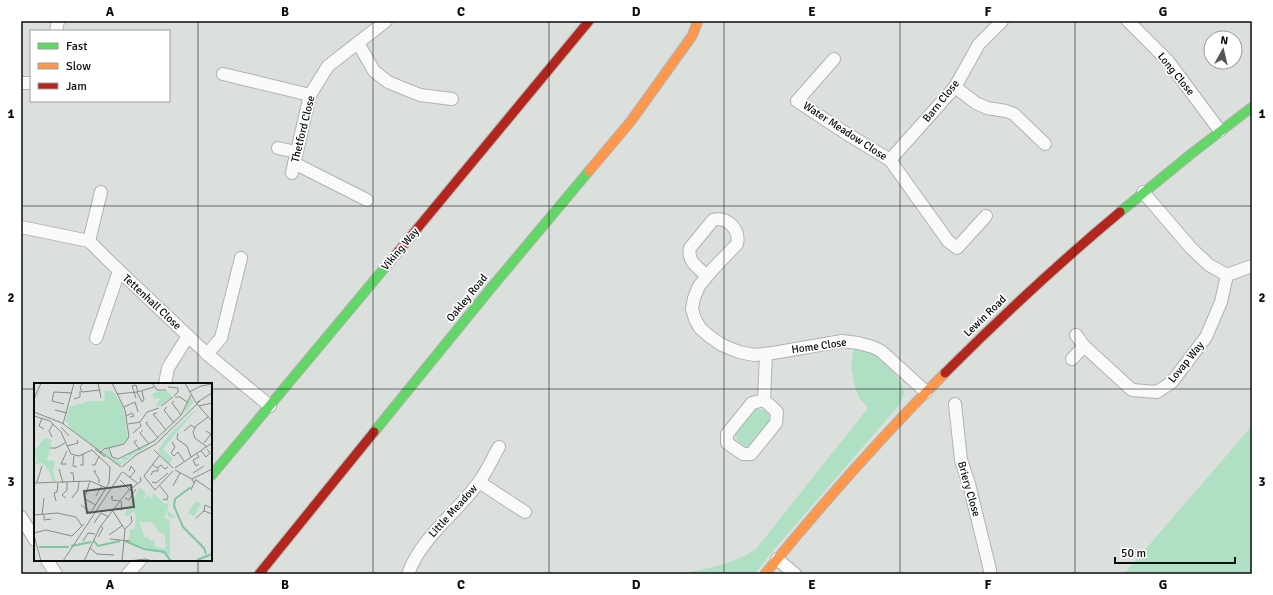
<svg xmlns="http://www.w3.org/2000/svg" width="1273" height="595" font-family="Signika,sans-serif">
	<rect width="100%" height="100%" fill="#dbe0dd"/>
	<g fill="#afe0c4">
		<path d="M854 349C861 350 868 352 875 355 886 362 904 380 904 394 903 396 901 400 901 403L771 553 755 574H682C707 568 734 564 756 549L868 408 860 399 855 388 851 366Z"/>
		<path d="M756 409C765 409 770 412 770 421L754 445 748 447 741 445 737 441 736 432 751 412Z"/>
		<path d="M1252 426V574H1124Z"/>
	</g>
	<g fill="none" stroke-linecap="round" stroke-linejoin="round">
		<defs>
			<g id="street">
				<path d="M1128 21 1168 61 1220 131"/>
				<path d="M56 31 58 21"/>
				<path d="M358 43 374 71 388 82 420 95 452 99"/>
				<path d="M834 59 797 101 844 132 890 160 948 241 957 248 986 216"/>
				<path d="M223 74 310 95"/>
				<path d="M21 83H31"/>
				<path d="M955 87 976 103 987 108 1006 111 1014 114 1045 144"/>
				<path d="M278 148 296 152"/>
				<path d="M890 160 955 87 979 44 1002 21"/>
				<path d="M294 163 367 200"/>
				<path d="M292 173 310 95 328 66 386 21"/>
				<path d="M1143 192 1191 248 1209 265 1227 275"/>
				<path d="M21 227 89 241 108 260 207 354 270 406"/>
				<path d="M89 241 101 192"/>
				<path d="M707 276C698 267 687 262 690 248L713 220C728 216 740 230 737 244L713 269 699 286 694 298 692 309 695 319 700 328 709 336 722 345 739 352 754 355 773 353 842 341 858 343 873 347 881 351 926 392"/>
				<path d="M1076 335 1084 346 1132 390 1157 392 1172 382 1206 337 1221 302 1227 275 1252 266"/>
				<path d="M96 338 119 271"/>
				<path d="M207 354 221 338 241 258"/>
				<path d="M1072 359 1084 346"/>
				<path d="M165 384 168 368 188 336"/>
				<path d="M764 400 752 403 727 434V443L743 454H751L776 423 777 412 764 400 766 354"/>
				<path d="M955 404 961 460 969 484 990 570V574"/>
				<path d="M479 482 525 512"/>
				<path d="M21 517 35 540"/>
				<path d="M777 559 795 574"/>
				<path d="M47 560 56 574"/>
				<path d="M128 574 140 560"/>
				<path d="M408 574C422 536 456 514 479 482 487 471 492 459 499 447"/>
			</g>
			<g id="fast">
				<path d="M1120 212 1191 154 1252 107"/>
				<path d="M374 432 491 288 589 171"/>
				<path d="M211 476 397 253"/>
			</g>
			<g id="slow">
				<path d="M589 171 631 121 692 36 698 21"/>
				<path d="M765 574C822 504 881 437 945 373"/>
			</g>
			<g id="jam">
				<path d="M397 253 589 21"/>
				<path d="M945 373C1001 317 1059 263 1120 212"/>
				<path d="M259 574 374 432"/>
			</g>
		</defs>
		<use href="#street" stroke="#afb3b1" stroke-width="14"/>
		<use href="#fast" stroke="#afb3b1" stroke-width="11"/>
		<use href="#slow" stroke="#afb3b1" stroke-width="11"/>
		<use href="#jam" stroke="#afb3b1" stroke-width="11"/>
		<use href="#street" stroke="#fafafa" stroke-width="12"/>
		<use href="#fast" stroke="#63d668" stroke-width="9"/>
		<use href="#slow" stroke="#ff974d" stroke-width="9"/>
		<use href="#jam" stroke="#b3261e" stroke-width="9"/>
	</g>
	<path fill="none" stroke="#090d0a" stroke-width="1" stroke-opacity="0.55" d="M198 21V384M373 21V574M549 21V574M724 21V574M900 21V574M1075 21V574M21 206H1252M21 389H35M211 389H1252M198 560V574"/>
	<g text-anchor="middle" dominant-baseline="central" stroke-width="3.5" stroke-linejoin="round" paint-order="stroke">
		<g font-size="11" fill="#090d0a" stroke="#fff">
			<text transform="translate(1176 74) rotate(51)">Long Close</text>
			<text transform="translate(941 101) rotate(-51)">Barn Close</text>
			<text transform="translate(303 129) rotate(-76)">Thetford Close</text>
			<text transform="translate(845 131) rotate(33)">Water Meadow Close</text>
			<text transform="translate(400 249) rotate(-50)">Viking Way</text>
			<text transform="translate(467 298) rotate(-51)">Oakley Road</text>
			<text transform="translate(152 302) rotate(43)">Tettenhall Close</text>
			<text transform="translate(985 316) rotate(-44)">Lewin Road</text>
			<text transform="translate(819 346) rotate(-8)">Home Close</text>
			<text transform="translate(1186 362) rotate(-51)">Lovap Way</text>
			<text transform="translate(969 489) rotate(74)">Briery Close</text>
			<text transform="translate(453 511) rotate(-48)">Little Meadow</text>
		</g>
	</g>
	<g transform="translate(34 383)">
		<rect width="178" height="178" fill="#dbe0dd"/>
		<path d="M71 8H79L89 24 94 56 91 60 65 67 37 46 32 38 35 24 56 18H70ZM125 8H133L138 14 123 24 122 21 127 15 120 16 118 11ZM156 14 160 19 128 54 95 75 93 72 127 54 148 32ZM164 24 129 66 139 76 135 81 123 68 127 67 124 66 136 51ZM11 55 18 57 13 77 21 78 19 89 22 99 18 98 17 91 9 80 0 81 3 77 0 68ZM74 66 78 75 88 79 91 78 87 76 92 73 95 76 85 83 68 69ZM106 104 112 110 109 117 114 112 118 116 119 110 131 121 135 119 133 128 142 134 136 135 130 127 132 133 129 134 135 137 136 143V172L91 158 95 157 96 147 101 145 102 132 99 129 93 133 90 132ZM105 139H118L124 148 131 152V166L120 163 121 157 115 158V154L111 155ZM162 118 167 121 160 133 154 130Z" fill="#afe0c4" fill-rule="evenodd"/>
		<path fill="none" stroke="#7fc59f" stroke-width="2" d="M157 104 141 116 140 123 149 144 170 165 172 171M60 158 64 163 86 158M91 158 110 166 130 169 137 178H153M37 163 57 159M5 164H35M163 177 178 171"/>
		<path fill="none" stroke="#878c89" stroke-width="1" d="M49 0 46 4 48 9 66 7M64 0 67 15M118 0 123 7H132M151 0 162 20M134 4 144 5V9L140 13M103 9 108 19 110 17 108 8M155 9 167 3 178 1M83 11 103 9 120 4M141 14H146L153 19M102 15 98 3 102 2 104 9M0 16 7 0M40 16 46 14V8M140 18 138 20 147 32M162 20 178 10M30 21 18 18 20 9 38 10M163 21 178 38M127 23 139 14M165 23 178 20M90 24 101 19 104 29M133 24 130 27 140 40M21 27 33 30M0 29 28 40 87 84M123 30 119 31 132 47M0 33 16 38M92 33 98 30 100 33 96 34M8 35 5 43 10 46M16 38 27 49 37 71 45 73 58 67 76 84 75 100 56 131M114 39 112 40 124 55M29 41 40 0M94 41 106 39 113 29 125 25M27 44 35 53M109 47 106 50 115 61M150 48 157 42 161 45M99 50 107 43 106 40M144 50 143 56 153 63 157 74M18 54 15 48 19 41M103 57 100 59 106 67M138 59 141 64 137 70 140 73 144 69 150 78M170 60 177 51 172 48M33 63 44 60 43 57M173 64 161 55 159 49 162 43 174 34M16 65H22L31 60M75 65 78 74 84 76 120 58 147 32 157 12M61 66 71 74M120 67 139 85M33 68 27 81H33M167 68 172 74 176 70 173 66M66 70 70 66 90 61 95 54 91 27 78 0M163 71 165 74 159 77 162 83 165 81M40 73 39 83 43 84M125 73 110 93 121 107 139 88M118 81 123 85 127 82 131 86 134 84M46 82H49V71M58 82H61L65 73M88 84 102 72 122 61 166 18M141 85 178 60M25 86 29 100M141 87 158 96 160 100M62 88H60L65 96V100M95 88 97 83 101 88 96 94M89 89 103 100M36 90H39L40 99M159 90 170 83M117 92 119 88H124V85M158 96 178 86M86 97 96 107M162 97 178 108M3 99 8 83M118 99 122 100 134 90M0 100 56 98 73 105M126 103 134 113 133 117 129 116M139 103 146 90M157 107 162 96M50 111H52L56 98M62 113 68 102M32 115 28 112 33 107V99M38 115 44 107 45 99M78 115V113V117L86 118M91 115 95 117 102 106M51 116 62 122M22 118 20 110 23 109 24 100M47 122 57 130M82 125 88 127 87 118M79 128 91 147 88 178M170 128 171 122 178 125M10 131V137L17 136M0 132 23 130 42 134 48 143M8 132 10 115M162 135 170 128 178 131M60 140 67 130 75 134M91 146 98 139 97 133M0 150 12 147 38 153 50 141M0 152 7 178M75 152 89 142M64 154 69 145 66 143M76 156 96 158M49 158 54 150 61 151M56 165 63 171 80 172M29 178 88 89M50 178 66 144 93 109 107 98 106 94M95 178 111 176 118 178"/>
		<path fill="#525754" fill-opacity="0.15" stroke="#525754" stroke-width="2" d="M97 102 100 124 53 130 50 108Z"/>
		<rect width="178" height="178" fill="none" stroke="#090d0a" stroke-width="2"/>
	</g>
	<rect width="1273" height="595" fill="none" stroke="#ffffff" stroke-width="44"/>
	<rect x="30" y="30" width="140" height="72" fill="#ffffff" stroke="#9d9e9d"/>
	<rect x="38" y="43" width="20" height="6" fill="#63d668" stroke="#9d9e9d"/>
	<text x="66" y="50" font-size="12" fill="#090d0a">Fast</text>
	<rect x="38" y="63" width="20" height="6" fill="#ff974d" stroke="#9d9e9d"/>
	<text x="66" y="70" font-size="12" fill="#090d0a">Slow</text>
	<rect x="38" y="83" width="20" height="6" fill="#b3261e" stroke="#9d9e9d"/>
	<text x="66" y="90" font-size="12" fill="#090d0a">Jam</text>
	<g transform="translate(1223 50) rotate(8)"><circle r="19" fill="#ffffff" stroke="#9d9e9d"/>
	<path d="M0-3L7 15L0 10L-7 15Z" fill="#525754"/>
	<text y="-6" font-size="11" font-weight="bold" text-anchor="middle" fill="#090d0a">N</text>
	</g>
	<path d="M1115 557v6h120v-6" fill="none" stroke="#090d0a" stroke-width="2"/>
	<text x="1121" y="557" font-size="12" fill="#090d0a" stroke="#ffffff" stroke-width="3" paint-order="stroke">50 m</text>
	<rect x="22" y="22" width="1229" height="551" fill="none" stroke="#090d0a" stroke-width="1.5"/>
	<g font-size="13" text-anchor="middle" font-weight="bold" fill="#090d0a">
		<text x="110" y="16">A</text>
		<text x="285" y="16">B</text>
		<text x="461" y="16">C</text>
		<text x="636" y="16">D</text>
		<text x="812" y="16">E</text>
		<text x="988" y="16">F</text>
		<text x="1163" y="16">G</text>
		<text x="11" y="118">1</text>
		<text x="1262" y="118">1</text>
		<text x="11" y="302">2</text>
		<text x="1262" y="302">2</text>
		<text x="11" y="486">3</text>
		<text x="1262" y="486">3</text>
		<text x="110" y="589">A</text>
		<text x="285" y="589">B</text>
		<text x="461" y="589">C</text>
		<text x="636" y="589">D</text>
		<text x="812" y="589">E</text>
		<text x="988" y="589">F</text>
		<text x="1163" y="589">G</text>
	</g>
</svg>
